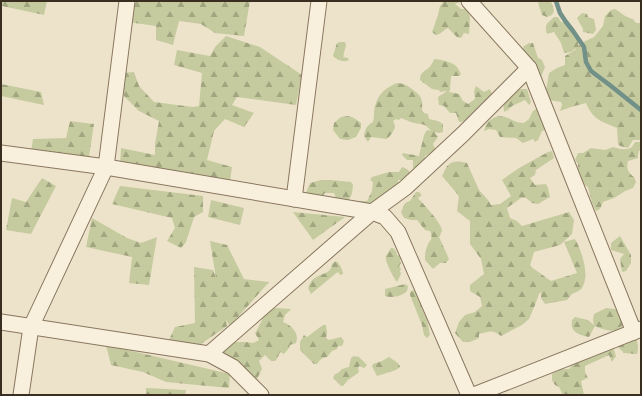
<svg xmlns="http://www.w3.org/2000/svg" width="642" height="396" font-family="'Source Serif 4',serif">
	<defs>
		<pattern id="forest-firs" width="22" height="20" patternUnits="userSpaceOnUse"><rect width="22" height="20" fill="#c5cb9e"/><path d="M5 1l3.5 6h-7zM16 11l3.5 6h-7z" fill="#a1a580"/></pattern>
	</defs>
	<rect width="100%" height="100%" fill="#ede3ca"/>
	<g fill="url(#forest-firs)">
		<path d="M2 1H47L44 15 2 6Z"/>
		<path d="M132 1H250L244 36 215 33 201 24 179 21 173 45 156 40V26L128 22Z"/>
		<path d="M441 1H462L455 4 461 9H468L470 17 469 34 464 33 461 38 457 37 448 28C443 30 442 34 436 35L432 32 438 15 440 6 443 3Z"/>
		<path d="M538 1H551L554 11 552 15 547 17 542 15 539 6Z"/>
		<path d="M615 9C621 13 627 18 633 19L636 23H641V140H633L628 148 620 146 618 144 617 128C601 121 593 120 586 103L571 107 560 111 562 105 561 102 549 100 545 97 549 73 557 68 565 65V56L575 50 576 48 571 52 564 53 561 43 554 32 547 34C544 24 547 24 554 17H558L561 22 566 21H568L575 30 579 39 578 46 581 43 594 37 603 26 605 16 611 10Z"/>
		<path d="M582 13 587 14 588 17 594 19 596 30 593 34 583 32V29L577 18Z"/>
		<path d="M226 36 260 47 302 75 296 105 237 97 232 105 254 113 244 127 225 119 214 131 207 160 232 167 230 181 120 166 121 148 155 155V144L159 121 139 111 124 96 120 73 134 72 139 86 154 102 193 107 199 106 202 73 174 65 177 50 210 56 215 47Z"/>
		<path d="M340 42H345L346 45 343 57 348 58 349 60C343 63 337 60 333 56L337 43Z"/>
		<path d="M529 43H533L538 58 542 60 545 67 543 72 540 78 521 51 524 46Z"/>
		<path d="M434 59C439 59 452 62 456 66 458 68 460 72 461 74L459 76H451L450 90 449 92 459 94 463 101 468 104 475 99 474 91 476 86 484 92 490 89 493 96C483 106 473 121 459 122L456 113H450L444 106 439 105 438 97 447 91 440 92 439 90 432 89 420 80C420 70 428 71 431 65 433 63 433 61 434 59Z"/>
		<path d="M397 83C405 84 405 84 412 89 421 96 423 98 422 110L424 113 428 114 429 119 438 121 443 124V132L439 133 434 132 438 137 433 144 436 150 425 156 424 161 420 167 413 168V160H407L402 155 403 153 419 156 424 135 427 130 431 131C425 122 420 125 411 122 407 121 405 119 401 118L399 120 396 119 393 121C394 123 395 125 395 127 395 129 389 138 387 139L371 137 368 142 364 136C365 129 367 125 373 122 374 118 374 115 374 112 376 96 383 89 397 83Z"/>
		<path d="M1 84 41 92 44 105 1 96Z"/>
		<path d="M518 89H527L531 102 529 105 525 100 512 106 508 110 504 112 503 100 512 92Z"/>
		<path d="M536 109 543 114 547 121 545 130 542 131 538 140 535 142 533 139 523 143 516 138 500 137 496 130 489 129 484 131C486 121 495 114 505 117 512 119 515 123 524 123L529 119 533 111Z"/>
		<path d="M349 116 354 118 361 123V128L356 137 348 140 340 139 333 130 334 123 341 117Z"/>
		<path d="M70 121 94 124 88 163 30 158 33 139 66 138Z"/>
		<path d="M635 142H641V150L639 151 638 155V158L628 161C626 168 628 173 634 177L636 182 633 188 625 191 616 197 603 202 600 209 596 211 592 203 588 187 583 184 578 171V163L575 160 578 153H583L591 148 605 150 613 147 620 149H628L632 147Z"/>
		<path d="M552 151 554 158 536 170 535 175 530 178 535 185 546 184 548 188 550 197 538 204 532 203 526 198H521L507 208 510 218 517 221 522 226 569 212 574 220 572 234 560 245 534 252 530 266 551 281 577 273 564 242 575 239C582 251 590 276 582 288 579 292 574 292 571 295 570 296 569 298 567 300L545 304 541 298V292L539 294 535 305 529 319 522 325 501 336C491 329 490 332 479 334V338L470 342H463L455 333 459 322 465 315 475 312 482 306 480 297 470 291V285L484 274 481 259 470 244V221L457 211 459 196 442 176C444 173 445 169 447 166 452 160 460 161 467 163L479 190 488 200 491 205 500 204 511 196 502 180 519 168 548 152Z"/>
		<path d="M402 167C406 168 409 170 411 174L406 182 403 180H398V186L384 207 354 203 353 201H367L372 191 373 182 370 180 372 177 389 172H399Z"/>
		<path d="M42 178 56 186 31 234 6 230 12 198 26 202Z"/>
		<path d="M321 180H331L351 182 353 185C352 195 352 199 343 203L337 201 334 193H325L320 199 306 193 310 183Z"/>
		<path d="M120 186 203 196V212L194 217 186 242 181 248 167 241 175 228 172 218 112 204Z"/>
		<path d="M416 192H419L422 195 418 198C424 205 442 223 442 231 441 233 440 236 439 237L449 259 446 263H440L433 269 425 260C425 256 425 251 427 247 429 239 434 241 430 231L425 230 417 220H411L404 218 401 212 405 203 410 201Z"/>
		<path d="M211 200 244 208 240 225 208 217Z"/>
		<path d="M293 212 345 217 313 240Z"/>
		<path d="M92 218 127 238 141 243 157 237 149 285 129 283 132 257 86 247Z"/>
		<path d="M620 236 631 255V263L626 271 622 272 620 259 624 254 611 250V243Z"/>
		<path d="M210 241 227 245 244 279 269 282 230 326 226 320 227 326 198 346 169 340 175 327 195 323 194 267 213 270 216 278Z"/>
		<path d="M391 248H393L396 251 397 255 400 256 401 259 400 261 401 263 399 266 401 269 400 271 401 274 397 282C394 278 384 260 386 256 387 254 390 250 391 248Z"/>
		<path d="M336 261C340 264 342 269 343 273V274L340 275 338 272 335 274 311 294 308 288C310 284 311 280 315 278 322 273 331 274 332 264Z"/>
		<path d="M405 284 408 286 407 291C401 297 392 298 385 296V289Z"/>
		<path d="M413 290 417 293 420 300 421 306 427 320 430 335 427 338 424 335 422 325 410 295V292Z"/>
		<path d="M276 308 291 309 285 315 283 322C291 325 300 333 296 343L290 345 289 348 284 354 280 352 277 359 275 361H271L265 355 259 361 262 369 255 383 221 353 228 342H246L253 343 259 340 255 333C259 328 265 312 269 309 270 309 275 308 276 308Z"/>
		<path d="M606 308 615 309 622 311 626 321C617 334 609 332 595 326L589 337C584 336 574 334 572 327 571 325 572 323 572 320L575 317 588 320 594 325 593 320 594 314Z"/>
		<path d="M323 325H326L327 333 326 338 329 340 341 337 344 341 342 346H338L337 349 332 351 327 357 323 358 320 360 317 364H314L300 350V342L304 335 307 337Z"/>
		<path d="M634 336C638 341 639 348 637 354L623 353V352L618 347 616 338Z"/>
		<path d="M106 345 230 374 229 388 166 382 143 372 111 365Z"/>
		<path d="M613 347 616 356 612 362 609 355 585 366V372L588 378 581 381 584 395H563L559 387 555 385 552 380V374L561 369H569L580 355 590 358 598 355 601 352Z"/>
		<path d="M354 356 359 357 367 365 364 368 359 366 358 369 359 371 358 373 348 380 343 386H341L333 378 335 374 338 373 342 369 349 367 351 358Z"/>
		<path d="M389 357C393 360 399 362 400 367L396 370 377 376 372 366 373 364 382 361Z"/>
		<path d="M146 388 186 390 185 395H146Z"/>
	</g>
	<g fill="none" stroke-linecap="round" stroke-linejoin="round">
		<path stroke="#719088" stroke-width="4.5" d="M556 1 560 13 566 22 573 31 584 47 586 62 591 71 611 86 641 110"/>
		<defs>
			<g id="minor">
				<path d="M469 1 529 68 634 332"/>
				<path d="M1 153 106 167 372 212 385 217 398 232 469 395"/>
				<path d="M294 199 319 1"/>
				<path d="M1 322 209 354 233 367 261 395"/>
				<path d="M209 354 372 212 405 188 463 134 529 68"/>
				<path d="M21 395 31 327 106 167 127 1"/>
				<path d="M474 395 641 329"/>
			</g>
		</defs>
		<use href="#minor" stroke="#89765f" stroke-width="17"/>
		<use href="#minor" stroke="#f8f0dd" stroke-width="15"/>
	</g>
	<rect width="642" height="396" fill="none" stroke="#3a2e21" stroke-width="4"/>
</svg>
